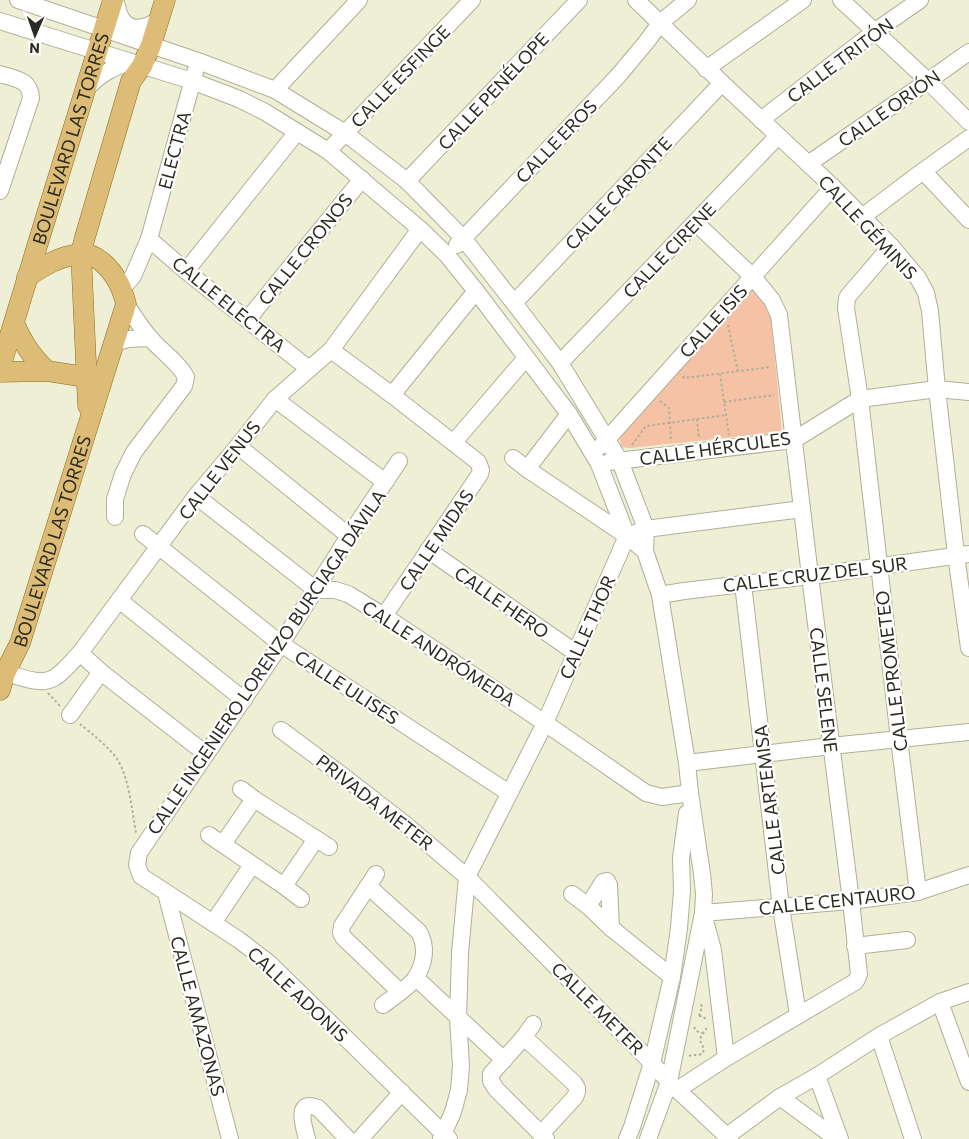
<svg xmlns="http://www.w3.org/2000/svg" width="969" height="1139" font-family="Commissioner,sans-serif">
	<rect width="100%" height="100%" fill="#eeefd5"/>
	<path fill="#f5c2a5" d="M753 290 770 308 782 432 630 448 621 447 620 439 623 429Z"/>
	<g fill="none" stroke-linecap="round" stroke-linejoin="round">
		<defs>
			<g id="minor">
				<path d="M18 0 198 61 275 90 345 133 407 181 463 238 514 303 560 363 620 461 646 529 645 551 660 595 687 763 690 793 702 874 704 894 703 913 669 1082 648 1139"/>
				<path d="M115 0C117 5 118 11 120 16 129 34 146 28 159 20"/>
				<path d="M636 0 722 83 833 187 891 246 918 278 926 293 930 311 937 389 956 555 969 648"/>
				<path d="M841 0 928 81 969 122"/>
				<path d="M0 21 192 81 239 99 265 112 328 151 420 229 447 255 476 291 569 414 599 464 627 536 645 551"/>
				<path d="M706 69 803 0"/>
				<path d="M0 74C15 79 30 79 31 98L0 191"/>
				<path d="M87 88C101 74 111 68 130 62"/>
				<path d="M275 90 359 0"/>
				<path d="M761 120 874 32 920 0"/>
				<path d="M328 151 472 0"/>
				<path d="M808 164 928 81 969 52"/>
				<path d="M923 171 969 220"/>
				<path d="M407 181 579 0"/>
				<path d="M862 217 923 171 969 138"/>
				<path d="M149 239 186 271 309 369"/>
				<path d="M457 245 618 76 648 40 660 23 688 0"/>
				<path d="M891 246 849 295 847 298 846 308 860 399 899 739 918 892"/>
				<path d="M186 271 297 132"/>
				<path d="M122 289 133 276 149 239 195 72"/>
				<path d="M514 303 722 83"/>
				<path d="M248 319 362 179"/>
				<path d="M113 343 128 339 150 338"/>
				<path d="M331 350 392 395 478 462 481 470 480 474 384 616"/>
				<path d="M560 363 778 136"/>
				<path d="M392 395 476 291"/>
				<path d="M275 399 385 482"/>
				<path d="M454 442 526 358"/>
				<path d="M238 446 349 536"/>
				<path d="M601 446 833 187"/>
				<path d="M513 458 527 469 627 536"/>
				<path d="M399 461 349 536 281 644 139 853 137 865 141 876 239 940 269 963 449 1139"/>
				<path d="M609 462 794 440 860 399 937 389 969 392"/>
				<path d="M527 469 569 414"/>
				<path d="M196 496 316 590H335L348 594 384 616 545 723 646 793 662 797 690 793"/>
				<path d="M115 517V499L123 474 134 452 184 386 186 377C179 363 161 351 151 339 141 328 134 316 126 304"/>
				<path d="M143 534 281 644 509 793"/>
				<path d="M428 550 576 653"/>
				<path d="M743 584 781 907 798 1015"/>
				<path d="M660 595 684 591 810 576 969 554"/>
				<path d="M119 600 244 700"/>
				<path d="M80 653 101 672 206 754"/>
				<path d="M0 672C17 674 38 687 54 678 64 672 72 661 80 653L196 496 238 446 275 399 331 350 420 229"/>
				<path d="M70 715 101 672"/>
				<path d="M281 730 343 776 405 824 467 877 652 1063 669 1082 730 1139"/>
				<path d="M687 763 831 746 969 732"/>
				<path d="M241 789 254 799 329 847"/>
				<path d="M209 835 284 886 301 899"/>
				<path d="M223 844 254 799"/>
				<path d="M376 874 342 926 341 933 343 937 400 992"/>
				<path d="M284 886 316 839"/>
				<path d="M368 886 419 932C427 946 425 963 416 977 412 985 391 999 383 1005"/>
				<path d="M166 893 230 1139"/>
				<path d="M572 894 588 906 611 928 672 977"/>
				<path d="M588 906 603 882 607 881 609 885 611 928"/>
				<path d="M213 923 252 865"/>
				<path d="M855 946 907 940"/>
				<path d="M416 978 504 1060"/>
				<path d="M940 1002 969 1082"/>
				<path d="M533 1024 524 1037 491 1074V1081L496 1089 546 1139"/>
				<path d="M879 1036 913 1139"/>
				<path d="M524 1037 574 1083 577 1088V1092L575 1097 541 1134"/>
				<path d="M726 1058 713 950 703 913 851 901 918 892 969 875"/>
				<path d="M817 1076 840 1139"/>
				<path d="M677 1090 726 1058 855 982 857 979 859 974 851 901 810 576 779 315 772 300 753 277 696 223"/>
				<path d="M780 1097 837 1139"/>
				<path d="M727 1136 780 1097 817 1076 879 1036 940 1002 969 992"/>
				<path d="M307 1139C304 1127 294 1098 318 1108L348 1139"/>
				<path d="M360 1139 402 1092"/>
				<path d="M441 1139 453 1112 459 1090 461 1066 458 1018 460 953 467 877 545 723 627 536 646 529 802 509"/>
				<path d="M627 1139 632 1127 652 1063 672 977 679 928 682 891 681 858 687 813"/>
			</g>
			<g id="major">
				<path d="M14 323C23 343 31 356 47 371"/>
				<path id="s1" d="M0 368C37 245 75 123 113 0"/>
				<path d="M0 372 47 371 99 379"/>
				<path d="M88 406 81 253 85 237 131 81 142 66 151 45 165 0"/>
				<path id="s2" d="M0 690 5 673 20 643 126 304C124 296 122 289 118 282 111 269 96 252 80 254 60 256 43 266 27 277"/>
			</g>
		</defs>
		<use href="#minor" stroke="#afb097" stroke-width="18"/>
		<use href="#major" stroke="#8e6c1d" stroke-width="21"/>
		<g stroke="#afb09b" stroke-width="2" stroke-dasharray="2.5 2.5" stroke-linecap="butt">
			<path d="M728 325 738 372"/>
			<path d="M720 374 729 435"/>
			<path d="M683 376 684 378 771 367"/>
			<path d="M660 401 669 408 671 442"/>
			<path d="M724 402 774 395"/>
			<path d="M697 419 699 439"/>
			<path d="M632 445 646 426 726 415"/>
			<path d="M48 693 60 706"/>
			<path d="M80 724C91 733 110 748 117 759 129 777 132 811 136 833"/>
			<path d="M699 1016H702L707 1020"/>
			<path d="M699 1016 702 1007 700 1002"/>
			<path d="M694 1027 696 1031 702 1033"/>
			<path d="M689 1056C694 1054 699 1056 703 1053L704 1048C696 1037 703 1035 708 1026"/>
		</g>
		<use href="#minor" stroke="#fff" stroke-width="16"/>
		<use href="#major" stroke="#dcbc76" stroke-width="20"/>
	</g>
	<g text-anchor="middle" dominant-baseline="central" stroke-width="4.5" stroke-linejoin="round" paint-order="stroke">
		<g font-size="18" fill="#2b2b21" stroke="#fff">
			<text transform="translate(840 60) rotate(-37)">CALLE TRITÓN</text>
			<text transform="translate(400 76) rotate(-46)">CALLE ESFINGE</text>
			<text transform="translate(493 91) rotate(-47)">CALLE PENÉLOPE</text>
			<text transform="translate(889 108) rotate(-35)">CALLE ORIÓN</text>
			<text stroke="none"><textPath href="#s1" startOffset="240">BOULEVARD LAS TORRES</textPath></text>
			<text transform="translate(556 141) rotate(-46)">CALLE EROS</text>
			<text transform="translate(174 150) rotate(-75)">ELECTRA</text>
			<text transform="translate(618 193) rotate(-47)">CALLE CARONTE</text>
			<text transform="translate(868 227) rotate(47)">CALLE GÉMINIS</text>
			<text transform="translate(305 249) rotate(-51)">CALLE CRONOS</text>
			<text transform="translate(669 250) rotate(-46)">CALLE CIRENE</text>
			<text transform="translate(229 304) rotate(39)">CALLE ELECTRA</text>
			<text transform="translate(713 321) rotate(-48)">CALLE ISIS</text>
			<text transform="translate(715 448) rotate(-8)">CALLE HÉRCULES</text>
			<text transform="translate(219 470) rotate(-52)">CALLE VENUS</text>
			<text transform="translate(436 540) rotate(-56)">CALLE MIDAS</text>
			<text stroke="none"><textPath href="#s2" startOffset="158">BOULEVARD LAS TORRES</textPath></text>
			<text transform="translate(815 574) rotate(-7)">CALLE CRUZ DEL SUR</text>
			<text transform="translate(502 602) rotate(35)">CALLE HERO</text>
			<text transform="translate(587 627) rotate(-66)">CALLE THOR</text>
			<text transform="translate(439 653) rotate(33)">CALLE ANDRÓMEDA</text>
			<text transform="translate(266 662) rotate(-56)">CALLE INGENIERO LORENZO BURCIAGA DÁVILA</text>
			<text transform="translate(891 671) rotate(-97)">CALLE PROMETEO</text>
			<text transform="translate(347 687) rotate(33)">CALLE ULISES</text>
			<text transform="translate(824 690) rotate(83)">CALLE SELENE</text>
			<text transform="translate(769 800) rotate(-97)">CALLE ARTEMISA</text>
			<text transform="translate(375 802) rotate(38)">PRIVADA METER</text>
			<text transform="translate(837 900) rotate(-6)">CALLE CENTAURO</text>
			<text transform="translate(298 994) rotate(43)">CALLE ADONIS</text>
			<text transform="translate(598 1008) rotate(45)">CALLE METER</text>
			<text transform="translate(198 1016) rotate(75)">CALLE AMAZONAS</text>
		</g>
	</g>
	<g transform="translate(35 35) rotate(182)" stroke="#ffffff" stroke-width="4" paint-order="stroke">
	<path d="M0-4L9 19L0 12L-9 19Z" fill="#2b2b21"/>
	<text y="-8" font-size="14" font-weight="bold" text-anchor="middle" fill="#2b2b21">N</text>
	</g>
</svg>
